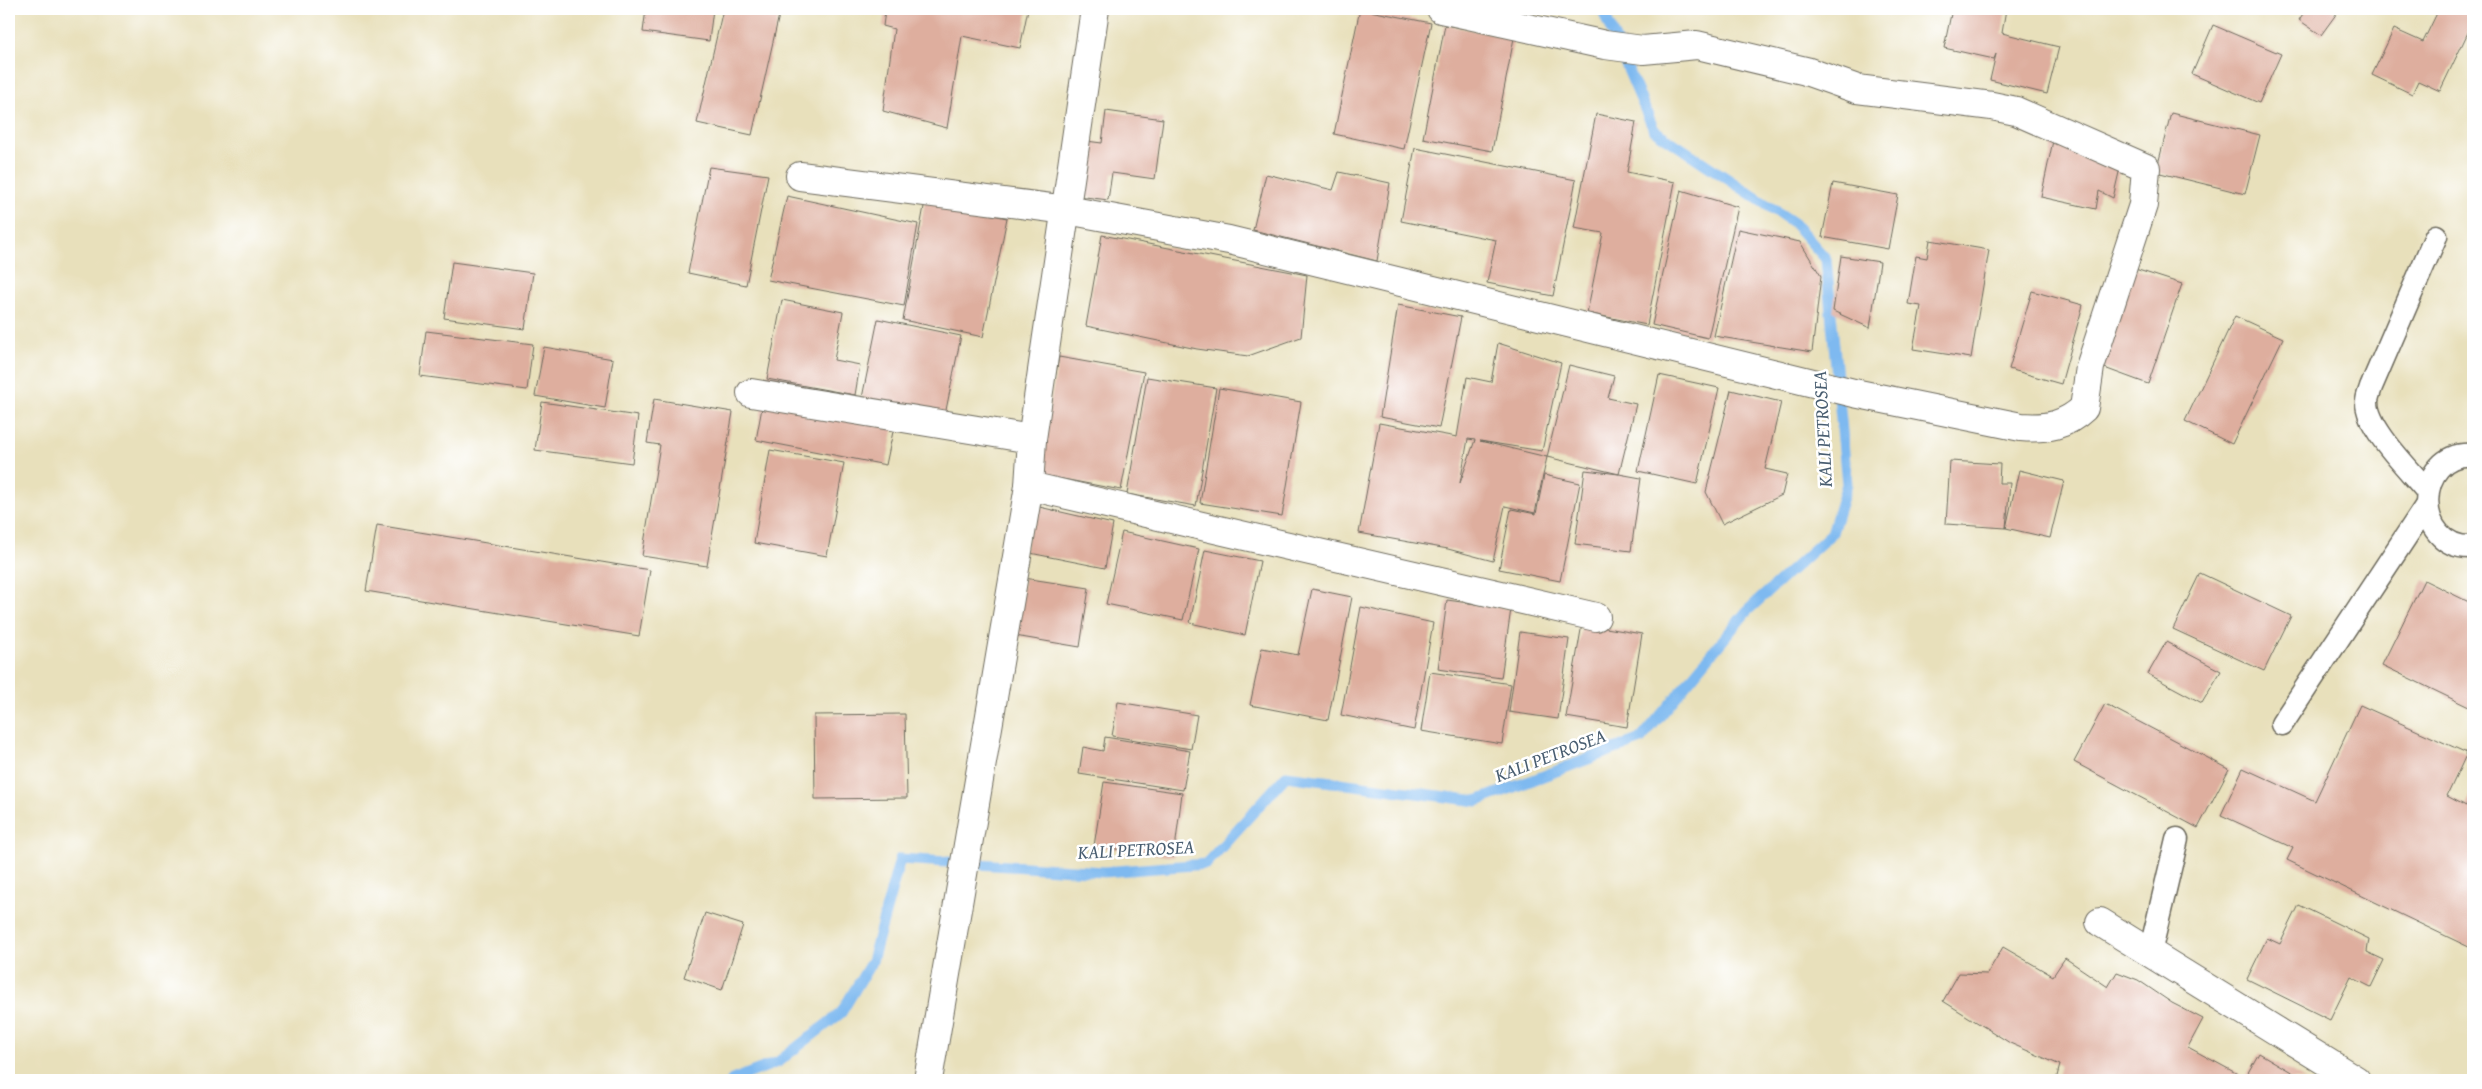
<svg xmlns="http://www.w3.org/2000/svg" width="2482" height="1089" font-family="'Gentium Book Plus',serif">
	<rect width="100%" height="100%" fill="#fff"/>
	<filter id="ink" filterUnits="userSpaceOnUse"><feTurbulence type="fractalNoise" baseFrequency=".02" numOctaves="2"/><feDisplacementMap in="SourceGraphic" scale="10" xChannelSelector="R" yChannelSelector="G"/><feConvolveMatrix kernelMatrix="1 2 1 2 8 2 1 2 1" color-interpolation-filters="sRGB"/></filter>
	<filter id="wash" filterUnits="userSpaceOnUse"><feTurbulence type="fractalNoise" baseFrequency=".0096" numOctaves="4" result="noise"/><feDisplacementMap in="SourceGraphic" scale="20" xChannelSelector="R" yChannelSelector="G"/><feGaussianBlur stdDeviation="1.12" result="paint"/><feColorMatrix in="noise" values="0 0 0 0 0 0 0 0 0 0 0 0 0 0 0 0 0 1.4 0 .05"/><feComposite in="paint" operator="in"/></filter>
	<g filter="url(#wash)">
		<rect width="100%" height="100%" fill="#e8e0bb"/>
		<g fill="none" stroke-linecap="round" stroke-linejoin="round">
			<path stroke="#7eb9f0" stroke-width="11" d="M732 1080 778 1062 841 1013 872 961 900 859 1104 872 1206 864 1286 776 1477 801 1641 739 1747 611 1832 533 1847 484 1826 259 1794 223 1654 130 1602 9"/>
		</g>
		<g id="blocks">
			<g fill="#deae9e" fill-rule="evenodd">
				<path d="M646 9H713L709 41 643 32Z"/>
				<path d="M723 9H752L779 15 752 135 697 123Z"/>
				<path d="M878 9H1028L1020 48 962 36 947 128 883 111 894 29 883 26 885 11Z"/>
				<path d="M1360 9 1431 23 1404 149 1334 134Z"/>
				<path d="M1952 9H2006L2002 33 2059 47 2047 94 1990 80 1996 54 1994 59 1944 48Z"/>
				<path d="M2306 9H2331L2337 13 2321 35 2299 20Z"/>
				<path d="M2439 9H2473V22L2440 91 2418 81 2412 94 2372 75 2394 29 2423 42Z"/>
				<path d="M1445 25 1514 38 1492 151 1423 138Z"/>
				<path d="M2213 25 2281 54 2259 103 2192 74Z"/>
				<path d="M1106 111 1163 119 1155 179 1112 173 1108 200 1078 196 1086 141 1102 143Z"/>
				<path d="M2171 113 2260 135 2245 194 2156 172Z"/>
				<path d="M1596 114 1636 122 1627 172 1675 182 1647 325 1587 313 1603 233 1574 228Z"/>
				<path d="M2054 136 2120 168 2113 198 2099 191 2096 209 2041 197Z"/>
				<path d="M1415 148 1576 180 1553 296 1487 283 1496 240 1401 221Z"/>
				<path d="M709 167 768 175 746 285 688 273Z"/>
				<path d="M1339 172 1390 183 1377 261 1253 230 1266 174 1333 190Z"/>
				<path d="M1833 183 1898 195 1888 249 1822 237Z"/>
				<path d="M1681 190 1738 207 1708 338 1652 325Z"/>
				<path d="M787 196 918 224 904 306 768 280Z"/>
				<path d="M925 201 1007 218 983 337 903 320Z"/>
				<path d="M1738 229 1800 242 1821 276 1812 352 1714 336Z"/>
				<path d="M1102 235 1307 275 1301 337 1248 356 1197 349 1086 326Z"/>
				<path d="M1930 240 1989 250 1971 358 1913 349 1921 306 1908 304 1916 256 1927 258Z"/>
				<path d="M1841 256 1880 262 1870 328 1833 311Z"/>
				<path d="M452 262 533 273 525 329 444 318Z"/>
				<path d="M2132 268 2182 284 2148 384 2099 366Z"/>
				<path d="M2032 291 2083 305 2061 384 2009 369Z"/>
				<path d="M782 300 843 312 834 360 860 365 855 395 767 379Z"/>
				<path d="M1398 305 1461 317 1439 428 1380 417Z"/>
				<path d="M2235 316 2283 338 2232 444 2185 421Z"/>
				<path d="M878 319 961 336 945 415 862 398Z"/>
				<path d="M426 331 533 344 527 390 420 376Z"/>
				<path d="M1498 343 1561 363 1542 451 1480 441 1547 457 1569 365 1614 376 1608 398 1636 404 1619 474 1641 478 1631 551 1575 544 1585 470 1619 474 1547 457 1535 513 1505 506 1493 561 1448 549 1359 533 1379 423 1457 437 1467 377 1491 382ZM1468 439 1475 440 1460 483Z"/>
				<path d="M544 347 613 359 605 408 535 396Z"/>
				<path d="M1059 357 1144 372 1121 490 1037 474Z"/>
				<path d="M1659 375 1719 388 1697 484 1638 471Z"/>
				<path d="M1147 377 1216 388 1196 506 1127 494Z"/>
				<path d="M1219 388 1301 402 1282 516 1200 503Z"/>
				<path d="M1731 390 1781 402 1765 469 1787 474 1782 495 1722 524 1706 492Z"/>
				<path d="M764 397 895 422 886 465 756 440Z"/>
				<path d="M654 399 733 412 707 566 642 556 660 445 647 443Z"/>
				<path d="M542 402 638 416 632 463 535 450Z"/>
				<path d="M770 450 844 463 827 556 754 543Z"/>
				<path d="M1950 461 2000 464 1999 483H2010L2006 528 2019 470 2064 481 2050 538 2006 528 1946 524Z"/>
				<path d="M1544 475 1580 483 1560 581 1499 569 1511 509 1536 514Z"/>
				<path d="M1035 506 1113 524 1105 568 1025 552Z"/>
				<path d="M377 525 650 570 639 636 366 591Z"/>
				<path d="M1122 532 1199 549 1183 620 1106 604Z"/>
				<path d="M1205 550 1260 561 1245 635 1190 623Z"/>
				<path d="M2200 573 2291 616 2264 671 2173 629Z"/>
				<path d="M1024 578 1089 588 1080 647 1015 636Z"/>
				<path d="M2424 580 2473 604V709L2382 665Z"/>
				<path d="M1312 589 1352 597 1328 720 1250 705 1262 648 1298 655Z"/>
				<path d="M1447 600 1511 609 1501 678 1438 669Z"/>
				<path d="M1361 607 1433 623 1414 730 1341 715Z"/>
				<path d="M1582 624 1642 634 1627 727 1566 717Z"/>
				<path d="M1520 632 1569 639 1558 719 1509 712Z"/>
				<path d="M2166 642 2221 671 2202 703 2148 674Z"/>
				<path d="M1430 672 1511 684 1502 744 1421 731Z"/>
				<path d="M1118 702 1197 715 1191 749 1112 736Z"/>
				<path d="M2105 704 2229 769 2198 828 2074 762Z"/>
				<path d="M2360 705 2467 753 2447 796 2466 806 2473 790V949L2287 860 2293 848 2221 815 2243 768 2315 801Z"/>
				<path d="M905 714 907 798 815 799 814 715Z"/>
				<path d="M1105 737 1190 751 1183 790 1079 774 1083 747 1103 751Z"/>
				<path d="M1104 782 1182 793 1174 857 1094 846Z"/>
				<path d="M2299 905 2369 939 2367 952 2384 960 2371 987 2351 977 2330 1020 2247 979 2267 938 2280 944Z"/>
				<path d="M705 913 743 925 722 990 684 977Z"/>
				<path d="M2003 947 2053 976 2065 958 2108 987 2117 972 2138 980 2172 1003 2203 1019 2188 1047 2245 1078 2259 1053 2305 1080H2056L2060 1065 2010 1043 1943 1001 1959 973 1987 974Z"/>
			</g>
		</g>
	</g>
	<g filter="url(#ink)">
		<use href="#blocks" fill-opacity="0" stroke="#6d6a5d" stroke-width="1"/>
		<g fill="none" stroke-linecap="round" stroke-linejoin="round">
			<defs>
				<g id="lane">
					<path d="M2473 455C2413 450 2411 550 2473 547"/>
					<path d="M2427 491C2410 470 2367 429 2367 402 2367 397 2370 391 2371 387L2436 236"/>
					<path d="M2282 724 2426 506"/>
					<path d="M2150 953 2177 839"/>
				</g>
				<g id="street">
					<path d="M800 176 1067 210 1229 240 1854 393 2021 427C2046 429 2065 426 2084 408L2090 367 2143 205 2146 168 2016 111 1992 106 1857 89 1806 71 1697 45 1643 50 1605 45 1441 9"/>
					<path d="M751 393 1032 439"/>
					<path d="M1029 486 1596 617"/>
					<path d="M2100 922 2356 1080"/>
					<path d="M928 1080 1029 486 1032 439 1095 9"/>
				</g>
			</defs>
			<use href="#lane" stroke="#6d6a5d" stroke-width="25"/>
			<use href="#street" stroke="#6d6a5d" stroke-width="30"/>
			<use href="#lane" stroke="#fff" stroke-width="22"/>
			<use href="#street" stroke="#fff" stroke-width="28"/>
		</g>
	</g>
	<g text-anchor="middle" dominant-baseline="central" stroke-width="5" stroke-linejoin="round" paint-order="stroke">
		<g font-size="19" font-style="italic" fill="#485d70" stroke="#fff">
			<text transform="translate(1822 429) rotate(-93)">KALI PETROSEA</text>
			<text transform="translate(1550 755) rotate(-21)">KALI PETROSEA</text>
			<text transform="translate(1136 849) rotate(-3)">KALI PETROSEA</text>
		</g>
	</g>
	<rect width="2482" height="1089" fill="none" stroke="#fff" stroke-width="30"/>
</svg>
